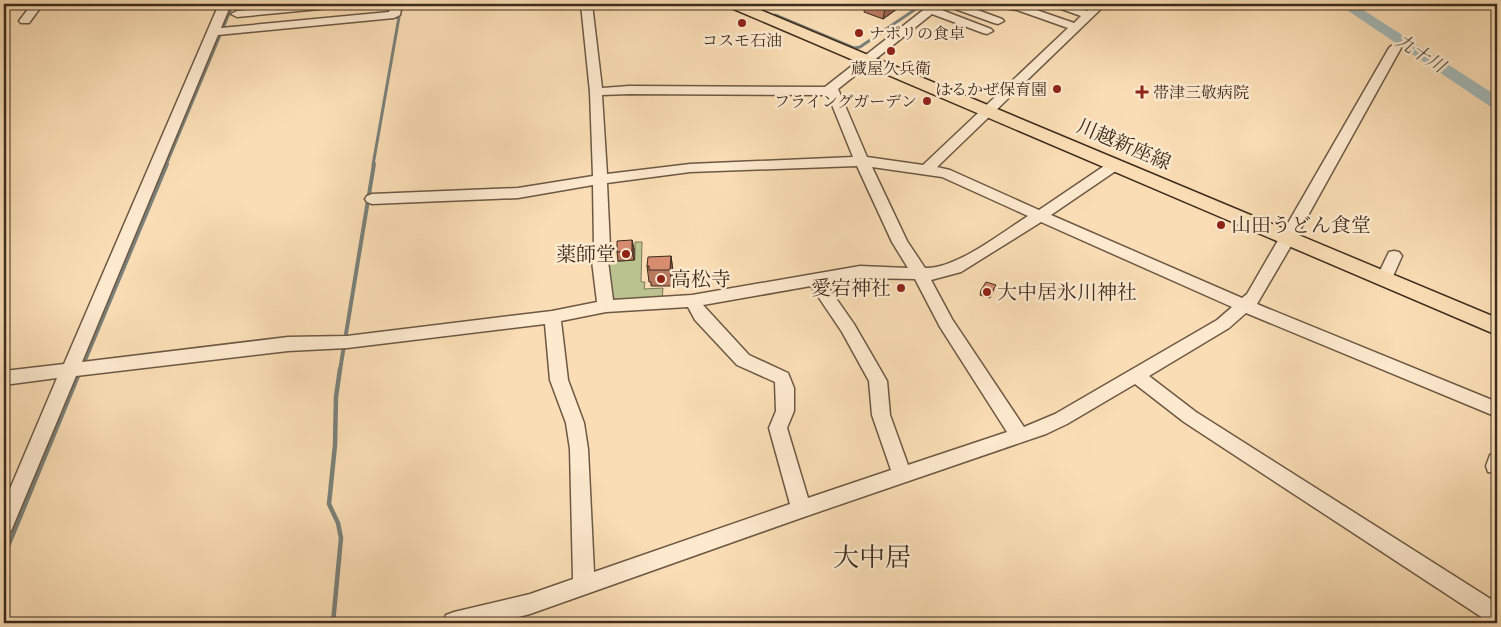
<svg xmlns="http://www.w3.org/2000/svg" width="1501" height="627" font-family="'EB Garamond','Noto Serif JP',serif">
	<rect width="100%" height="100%" fill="#faddb4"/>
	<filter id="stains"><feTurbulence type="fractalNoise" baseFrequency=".004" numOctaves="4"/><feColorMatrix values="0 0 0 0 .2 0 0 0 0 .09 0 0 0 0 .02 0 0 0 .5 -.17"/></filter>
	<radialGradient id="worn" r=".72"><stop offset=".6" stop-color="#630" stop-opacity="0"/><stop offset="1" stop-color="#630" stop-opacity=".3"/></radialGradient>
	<path fill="#bac290" stroke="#7c7757" d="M635 242H642L641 282H645L644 289 663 288 662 300 612 302 605 251H610L611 262 635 260Z"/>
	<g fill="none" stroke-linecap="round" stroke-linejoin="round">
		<g stroke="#7a817a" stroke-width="3">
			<path d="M775 15 854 48 860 47 923 4"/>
			<path d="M166 165 233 4"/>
			<path d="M373 165 399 17 391 18"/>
		</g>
		<g stroke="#7a817a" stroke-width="4">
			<path d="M83 365 167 164"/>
			<path d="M340 370 374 164"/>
		</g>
		<g stroke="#7a817a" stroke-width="4.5">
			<path d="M4 556 80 371"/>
			<path d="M333 623 341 538 338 523 329 504 335 445 336 397 340 369"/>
		</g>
		<path fill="#a3b9b8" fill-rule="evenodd" d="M1338 4H1354L1497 96V108L1491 107Z"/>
		<defs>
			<g id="minor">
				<path d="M32 4H43L29 23H21L19 21Z"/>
				<path d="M219 4H231L221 28 389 12 391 4H402L400 15 394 18 218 35 82 362 288 337 347 336 552 311 597 302 592 261 594 247 593 185 518 198 372 204 367 202 365 199 367 196 372 194 518 188 593 176 590 92 581 4H592L602 88 629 86 825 87 931 4H943L939 9 991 29 993 31 987 34 983 33 932 14 838 89 867 157 923 165 1068 28 1017 10 995 7 990 4H1019L1074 23 1081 16 1053 6 1052 4H1067L1087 11 1095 4H1106L937 167 950 170 1039 210 1110 162H1120L1122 165 1120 168 1051 215 1242 298 1247 294 1389 48 1391 46H1399L1401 48 1295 239 1257 304 1497 402V417L1246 313 1229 328 1149 376 1196 412 1497 603V623L1489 622 1184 422 1135 384 1067 424 1046 434 801 518 530 614 495 623H443L446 615 454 612 530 594 573 579 570 449 566 423 550 380 545 324 347 348 288 351 76 376 11 531 4 534V503L57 378 4 385V371L64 364ZM629 94 828 95 853 157 690 164 607 174 602 95ZM857 166 892 242 908 268 860 266 692 295 613 300 608 261 610 247 607 183 690 172ZM872 167 942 177 1028 216C1001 233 956 269 925 268L907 241ZM1041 222 1232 307 1217 320 1055 414 1024 427 952 319 931 280 961 272ZM860 278 915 279 940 327 1007 432 908 465 890 415 887 381 854 324 826 284ZM811 286 842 332 869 381 872 415 891 470 808 498 787 428 794 411V388L788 373 749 355 703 305ZM688 307 695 320 737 365 775 382 776 411 769 428 790 504 594 572 588 449 584 423 568 380 561 321 606 312Z"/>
				<path d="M309 4H347L341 7 237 17 231 14 237 11Z"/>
				<path d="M945 4H961L1002 19 1004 21 998 24 994 23 947 6Z"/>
				<path d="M1394 251 1399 252 1402 256 1390 283 1384 285 1378 283 1376 279 1389 252Z"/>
				<path d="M1497 453V473L1488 472 1486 466 1490 455Z"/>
			</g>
			<path id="major" d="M727 4H746L1497 318V335L729 7Z"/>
		</defs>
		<use href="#minor" stroke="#6c5844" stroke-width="3"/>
		<use href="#major" stroke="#3d2c1e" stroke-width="3"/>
		<use href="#minor" fill="#fce9ce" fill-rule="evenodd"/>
		<use href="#major" fill="#faddb4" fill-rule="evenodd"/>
	</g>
	<g fill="#b97860" stroke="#3d2c1e">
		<path d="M865 4H904L883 19 864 12Z"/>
		<path d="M634 248V260L618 261 617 252Z"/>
		<path d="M671 256 673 272 672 286H651V282H649L647 266Z"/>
		<path d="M994 289 990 298 980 295 981 290Z"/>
	</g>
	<g fill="#96624e" stroke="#3d2c1e">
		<path d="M890 4H904L883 19 885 8Z"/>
		<path d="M632 240 634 248V260L632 251Z"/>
		<path d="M671 256 673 272 672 286 670 270Z"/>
	</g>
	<g fill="#d78c70" stroke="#3d2c1e">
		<path d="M875 4H890L885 8Z"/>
		<path d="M632 240V251L617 252V241Z"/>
		<path d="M671 256 670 270H649V266H647L648 257Z"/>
		<path d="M986 282 996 285 991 294 981 290Z"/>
	</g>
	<g fill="#8f2418" stroke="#fce9ce" stroke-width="2">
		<circle cx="742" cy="23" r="5"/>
		<circle cx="859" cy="33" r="5"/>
		<circle cx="891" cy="51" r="5"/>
		<circle cx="1057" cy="89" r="5"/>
		<path d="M1139.5 84.5h5v5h5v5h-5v5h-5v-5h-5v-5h5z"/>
		<circle cx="927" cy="101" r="5"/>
		<circle cx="1221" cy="225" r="5"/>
		<circle cx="626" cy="254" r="5"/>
		<circle cx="661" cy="279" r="5"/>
		<circle cx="901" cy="288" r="5"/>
		<circle cx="987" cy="292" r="5"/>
	</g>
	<g text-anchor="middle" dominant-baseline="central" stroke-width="5" stroke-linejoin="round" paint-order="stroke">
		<g font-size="16" fill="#3d2c1e" stroke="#fce9ce" text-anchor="start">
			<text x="869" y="33">ナポリの食卓</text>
			<text x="742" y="40" text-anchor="middle">コスモ石油</text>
			<text x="891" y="68" text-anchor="middle">蔵屋久兵衛</text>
			<text x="1047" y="89" text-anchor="end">はるかぜ保育園</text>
			<text x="1153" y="92">帯津三敬病院</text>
			<text x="917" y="101" text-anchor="end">フライングガーデン</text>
		</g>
		<g font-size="18" font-style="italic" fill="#564f44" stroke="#fce9ce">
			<text transform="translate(1421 53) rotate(33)">九十川</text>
		</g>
		<g font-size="20" fill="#3d2c1e" stroke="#fce9ce">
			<text transform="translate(1124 144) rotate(23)">川越新座線</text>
		</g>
		<g font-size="20" fill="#3d2c1e" stroke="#fce9ce" text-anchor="start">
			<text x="1231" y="225">山田うどん食堂</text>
			<text x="616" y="254" text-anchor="end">薬師堂</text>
			<text x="671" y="279">高松寺</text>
			<text x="891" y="288" text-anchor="end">愛宕神社</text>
			<text x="997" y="292">大中居氷川神社</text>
		</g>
		<g font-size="26" fill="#3d2c1e" stroke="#fce9ce">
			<text x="872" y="557">大中居</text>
		</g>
	</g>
	<rect width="1501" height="627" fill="none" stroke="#faddb4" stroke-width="20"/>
	<rect x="5" y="5" width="1491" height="617" fill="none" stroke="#3d2c1e" stroke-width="2.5"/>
	<rect x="10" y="10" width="1481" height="607" fill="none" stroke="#3d2c1e"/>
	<rect width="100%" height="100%" filter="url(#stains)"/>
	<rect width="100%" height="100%" fill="url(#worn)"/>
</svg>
